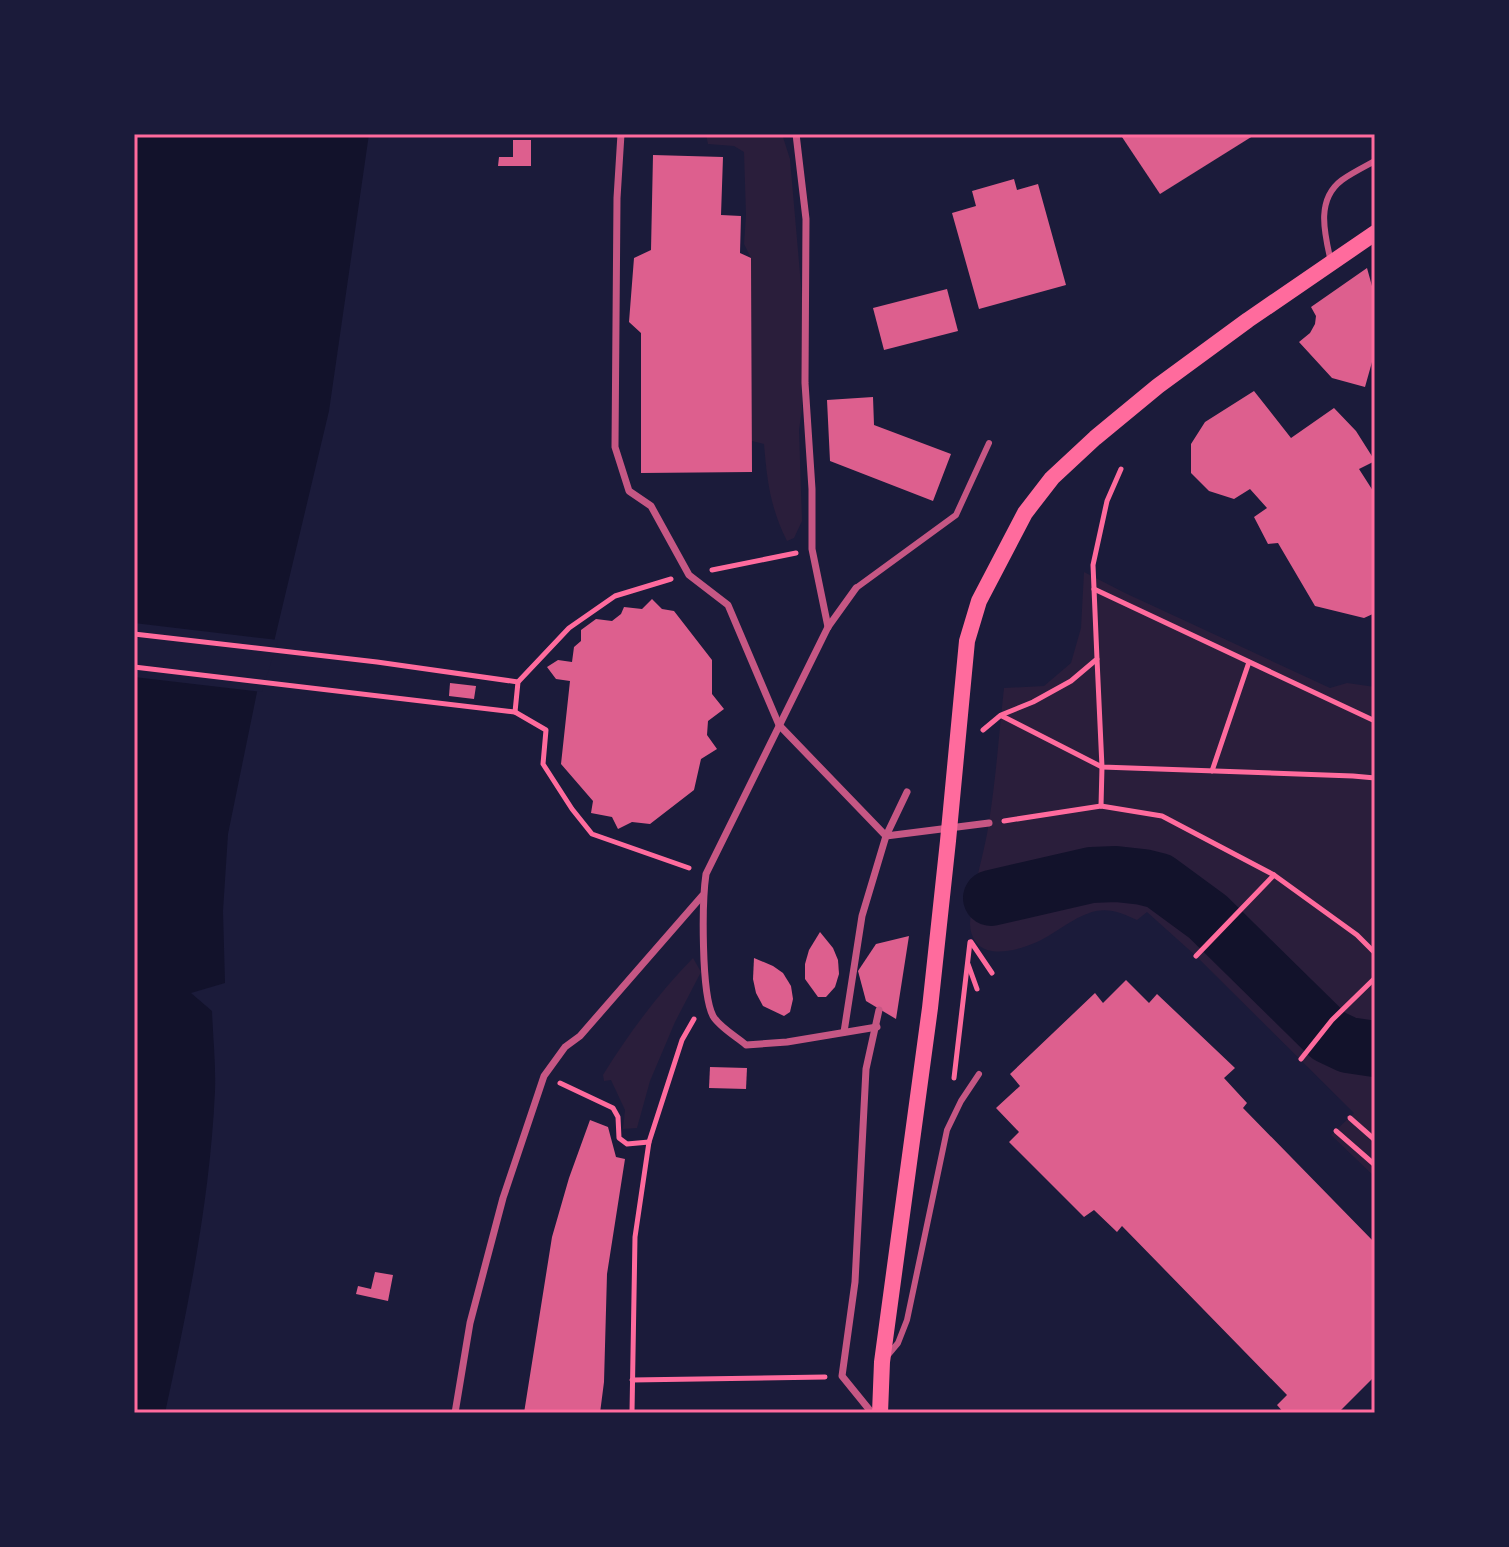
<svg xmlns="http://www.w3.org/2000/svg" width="1509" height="1547" font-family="'Exo 2',sans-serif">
	<rect width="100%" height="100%" fill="#1b1b3a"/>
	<g fill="#2a1e3b">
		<path d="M706 134H782L790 159 803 308 802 410 799 430 802 521 794 538 787 541C770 507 767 480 764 444L752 441 751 258 744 244 746 215 744 152 734 146 708 144Z"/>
		<path d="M1084 572 1125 593 1330 688 1347 683 1375 687V1177L1331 1135 1354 1113 1196 956 1147 912 1137 920C1124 914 1111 908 1096 911 1074 916 1057 933 1037 942 1012 953 972 962 970 924 970 918 972 911 972 905 976 877 985 850 989 822 996 778 999 733 1004 688L1044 686 1071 663 1081 628Z"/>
		<path d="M693 958 701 972 675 1022 650 1081 637 1128 623 1129 625 1110 611 1080 604 1081 603 1075C629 1033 658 994 693 958Z"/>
	</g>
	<path fill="#12122b" d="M134 134H369L329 411 274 642 257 692 228 834 223 911 225 983 191 993 212 1011C213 1038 216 1065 215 1091 210 1200 188 1307 165 1413H134Z"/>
	<path fill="#1b1b3a" d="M134 623 278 640 262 692 134 677Z"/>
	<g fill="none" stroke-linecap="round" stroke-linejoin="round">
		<path stroke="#12122b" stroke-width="56" d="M991 898 1091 875 1116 874 1143 877 1159 881 1208 917 1329 1036 1348 1045 1375 1049"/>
	</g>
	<g fill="#dd5f8e">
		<path d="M1120 134H1256L1160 194Z"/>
		<path d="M513 140H531V166H498L499 157H513Z"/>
		<path d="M653 155 723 157 721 215 741 216 740 253 751 258 752 472 641 473V333L629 322 634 258 651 250Z"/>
		<path d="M1014 179 1017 190 1038 184 1066 285 979 309 952 213 976 206 972 191Z"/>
		<path d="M1367 268 1375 297V334L1372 362 1365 387 1332 378 1299 342 1310 333 1315 324 1316 316 1311 307Z"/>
		<path d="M947 289 958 331 884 350 873 308Z"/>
		<path d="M1254 391 1291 438 1334 408 1356 431 1375 461 1359 469 1375 494V613L1364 618 1315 606 1278 543 1268 544 1254 517 1267 508 1250 489 1234 499 1209 491 1191 473V444L1205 422Z"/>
		<path d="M873 397 874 425 951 454 933 501 830 461 827 400Z"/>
		<path d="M652 599 662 609 674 611 712 660V694L724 709 708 721 707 735 717 749 701 759 694 790 650 824 632 822 618 829 612 817 591 813 593 801 561 764 570 681 556 679 547 667 558 660 572 662 574 647 581 641V630L596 619 612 621 621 614 624 607 642 609Z"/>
		<path d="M450 683 476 686 474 699 449 696Z"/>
		<path d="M820 932 833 948 838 960 839 974 835 987 826 997H818L805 979V964L809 950Z"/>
		<path d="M909 936 896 1019 866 1001 858 971 876 944Z"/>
		<path d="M754 958 773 966 783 973 791 986 793 999 790 1012 784 1016 763 1006 756 993 753 979Z"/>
		<path d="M1126 980 1149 1003 1157 994 1235 1068 1224 1078 1247 1103 1243 1108 1375 1243V1376L1338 1413H1284L1277 1405 1287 1395 1122 1226 1117 1232 1094 1210 1084 1217 1009 1142 1019 1132 996 1108 1020 1086 1010 1074 1095 993 1103 1003Z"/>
		<path d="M710 1067 747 1068 746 1089 709 1088Z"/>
		<path d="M590 1120 608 1127 616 1157 625 1159 607 1274 604 1382 600 1413H524L552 1237 569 1178Z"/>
		<path d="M375 1272 393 1275 388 1301 356 1294 358 1286 371 1289Z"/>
	</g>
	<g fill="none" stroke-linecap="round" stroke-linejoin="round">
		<g stroke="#ff6b9d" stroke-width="5">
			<path d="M712 570 796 553"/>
			<path d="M1094 589 1375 721"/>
			<path d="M134 634 377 662 518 682"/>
			<path d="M1097 659 1102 767 1101 806"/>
			<path d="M134 667 515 712 518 682 569 628 615 596 671 579"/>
			<path d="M515 712 546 730 543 764 572 809 592 834 689 868"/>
			<path d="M1002 716 1102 767 1353 776 1375 778"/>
			<path d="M983 730 1001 715 1033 702 1071 681 1097 659 1093 565 1107 501 1121 469"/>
			<path d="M1212 771 1249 662"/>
			<path d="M1004 821 1101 806 1162 816 1274 875 1357 935 1375 953"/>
			<path d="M971 942 992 973"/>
			<path d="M1196 956 1274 875"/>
			<path d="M968 964 977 989"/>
			<path d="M1301 1059 1332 1020 1375 978"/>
			<path d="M954 1078 970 942"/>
			<path d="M560 1083 613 1108 618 1117 619 1138 627 1144 649 1142"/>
			<path d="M1350 1118 1375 1140"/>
			<path d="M1336 1131 1375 1165"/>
			<path d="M632 1380 825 1377"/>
			<path d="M632 1413 635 1237 649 1142 682 1040 694 1019"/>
		</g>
		<g stroke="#c65784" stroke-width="6">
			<path d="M1331 262C1325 235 1315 200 1342 180 1352 173 1364 167 1375 161"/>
			<path d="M856 588 956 515 989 443"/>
			<path d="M888 1355 898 1343 907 1320 947 1130 961 1101 979 1074"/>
		</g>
		<g stroke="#c65784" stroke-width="7">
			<path d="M621 134 617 198 615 447 629 491 651 506 689 575 728 605 779 725 886 836 989 823"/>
			<path d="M796 134 806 219 805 383 812 489V549L828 627"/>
			<path d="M856 588 828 627 706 874C702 901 701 993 713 1016 719 1027 737 1037 746 1045L787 1042 877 1027"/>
			<path d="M844 1032 862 916 886 836 907 792"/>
			<path d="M455 1413 470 1323 503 1198 544 1076 565 1047 580 1036 702 896"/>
			<path d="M872 1413 842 1376 855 1282 866 1069 879 1010"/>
		</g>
		<path stroke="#ff6b9d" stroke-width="16" d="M880 1413 882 1362 930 1008 948 841 967 641 979 601 1025 513 1052 478 1095 438 1158 386 1248 320 1375 233"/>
	</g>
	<rect width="1509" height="1547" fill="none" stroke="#1b1b3a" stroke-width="272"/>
	<rect x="136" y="136" width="1237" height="1275" fill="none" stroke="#ff6b9d" stroke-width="3"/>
</svg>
